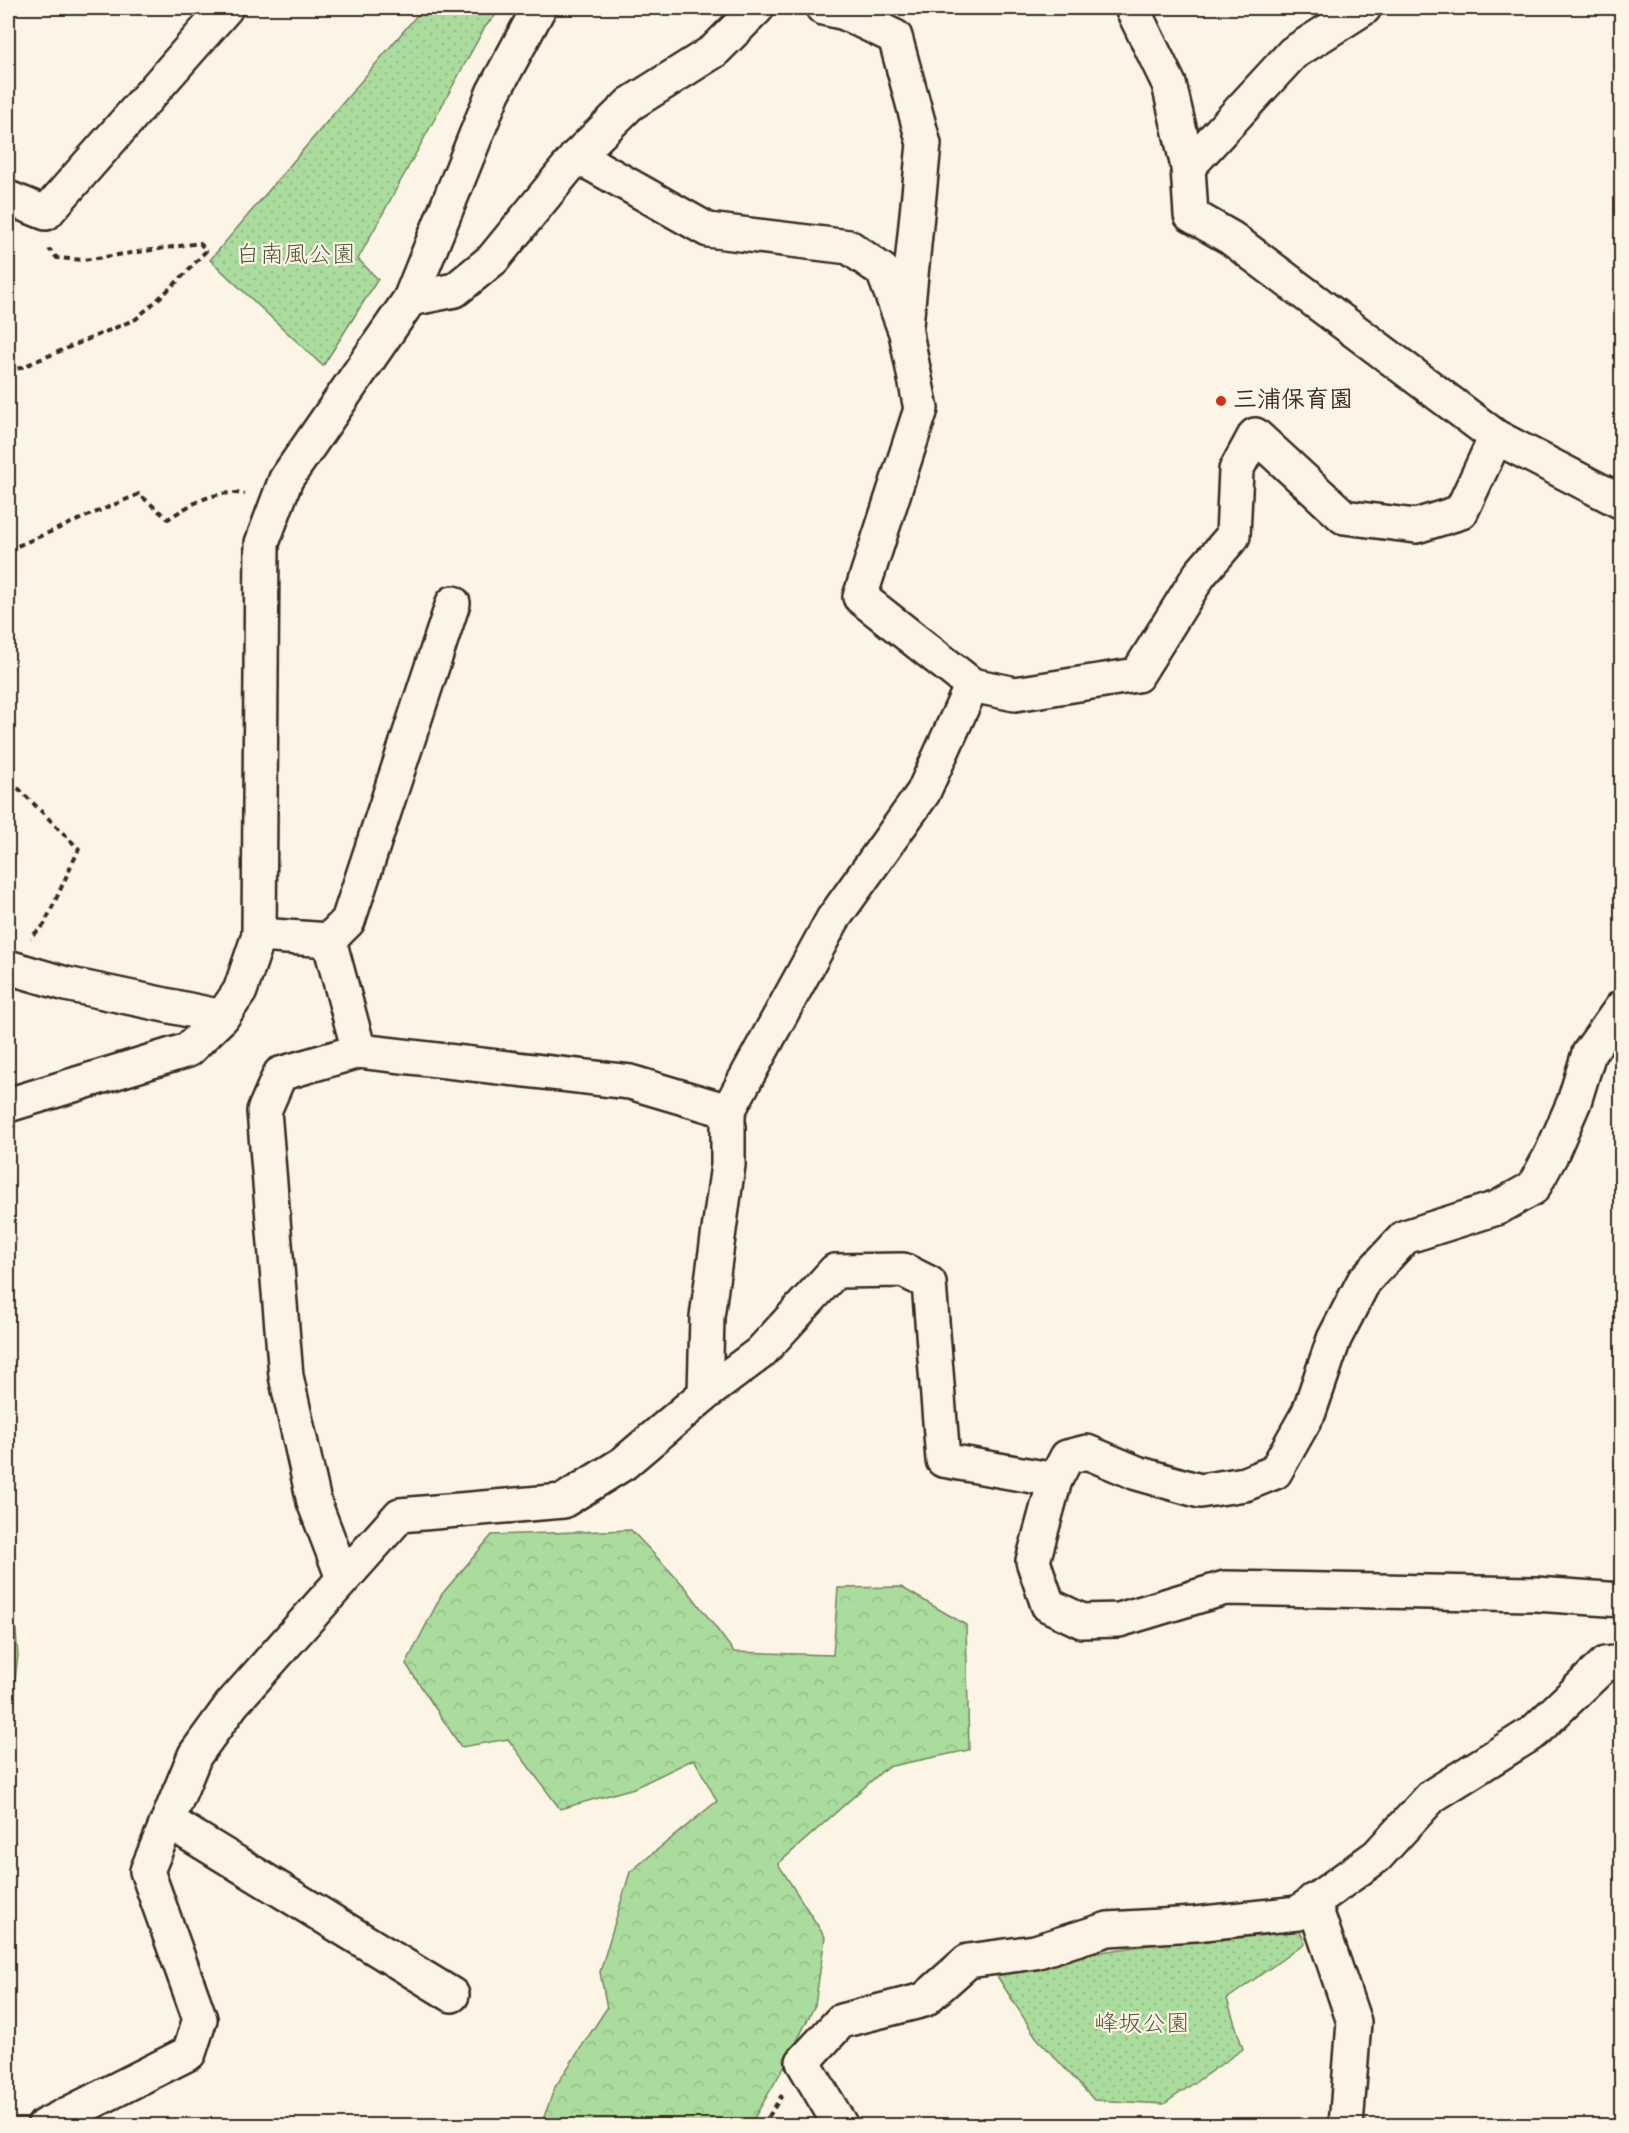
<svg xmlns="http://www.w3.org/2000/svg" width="1629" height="2133" font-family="'Indie Flower','Klee One',sans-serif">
	<defs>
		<pattern id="forest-crowns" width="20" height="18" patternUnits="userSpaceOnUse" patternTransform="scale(1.5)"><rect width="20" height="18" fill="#aadc9d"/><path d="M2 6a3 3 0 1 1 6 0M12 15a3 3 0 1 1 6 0" fill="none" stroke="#93bd87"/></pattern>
		<pattern id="park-dots" width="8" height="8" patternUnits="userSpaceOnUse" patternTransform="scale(1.5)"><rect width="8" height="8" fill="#aadc9d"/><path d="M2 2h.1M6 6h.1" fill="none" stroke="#93bd87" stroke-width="1.8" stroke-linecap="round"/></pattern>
	</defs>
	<rect width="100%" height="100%" fill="#fcf5e5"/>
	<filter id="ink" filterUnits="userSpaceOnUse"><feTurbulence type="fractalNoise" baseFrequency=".0167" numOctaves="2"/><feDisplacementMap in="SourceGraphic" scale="12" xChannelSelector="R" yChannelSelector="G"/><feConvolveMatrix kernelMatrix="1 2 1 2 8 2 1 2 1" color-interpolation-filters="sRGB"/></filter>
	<g filter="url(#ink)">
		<g fill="url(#forest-crowns)" stroke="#72835e" stroke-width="1.5">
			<path d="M631 1530 686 1588 734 1652 833 1655 838 1588 901 1587 966 1625 969 1750 887 1767 778 1864 825 1937 815 2005 784 2067 750 2125H541L555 2087 607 2008 600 1972 630 1872 717 1801 694 1759 634 1788 560 1809 508 1739 461 1747 406 1664 442 1594 492 1535Z"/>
			<path d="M8 1547 18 1655 8 1736Z"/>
		</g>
		<g fill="url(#park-dots)" stroke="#72835e" stroke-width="1.5">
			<path d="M423 8H502L485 27 358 259 378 279 323 366 210 260Z"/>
			<path d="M1297 1923 1305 1943 1227 1999 1243 2049 1164 2104 1094 2100 1036 2037 992 1968Z"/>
		</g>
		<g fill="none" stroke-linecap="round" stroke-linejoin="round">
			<defs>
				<g id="minor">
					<path d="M823 8 845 13 895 37 924 144 906 325"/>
					<path d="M1132 8 1169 84 1188 167"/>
					<path d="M1364 8 1293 53 1188 167 1191 215 1231 238 1496 437 1622 502"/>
					<path d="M577 156 708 230 849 247 883 271 906 333 921 409 860 597 972 685 1015 694 1137 675 1200 574 1233 536 1236 470 1255 435 1344 517 1416 526 1461 512 1496 437"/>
					<path d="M8 198 46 213 226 8"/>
					<path d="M410 299 455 290 493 259 577 156 630 104 714 51 757 8"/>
					<path d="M259 935 329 940 348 921 453 603"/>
					<path d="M329 940 359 1051 280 1074 264 1111 286 1376 314 1502 343 1578"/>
					<path d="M8 967 66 984 222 1017"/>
					<path d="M1622 1007 1589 1053 1574 1102 1551 1155 1533 1188 1497 1208 1405 1237 1364 1281 1334 1339 1309 1412 1275 1472 1245 1484 1200 1491 1137 1473 1087 1452 1067 1457 1055 1480 1033 1561 1048 1605 1082 1621 1119 1620 1225 1588 1536 1594 1622 1600"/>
					<path d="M359 1051 630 1082 728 1111"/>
					<path d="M8 1105 188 1050 222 1017 240 991 259 935 262 543 286 479 410 299 493 93 539 8"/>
					<path d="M705 1394 707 1317 728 1165V1111L833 919 923 793 972 685"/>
					<path d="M168 1821 452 1995"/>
					<path d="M1313 1901 1354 2022 1346 2126"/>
					<path d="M44 2126 189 2053 200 2019 147 1871 195 1755 232 1704 400 1515 563 1501 624 1463 705 1394 760 1353 835 1271 903 1270 929 1283 943 1460 1055 1480"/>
					<path d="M841 2126 803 2062 841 2021 924 2000 968 1961 1035 1952 1108 1929 1195 1924 1298 1913 1377 1856 1432 1796 1534 1732 1605 1664 1622 1662"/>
				</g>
			</defs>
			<use href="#minor" stroke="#3b2a1e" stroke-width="38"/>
			<g stroke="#3b2a1e" stroke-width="4" stroke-dasharray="6 4.5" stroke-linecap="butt">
				<path d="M8 373 136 319 179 280 206 251 200 243 83 260 57 258 49 249"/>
				<path d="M8 550 139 494 168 519C191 504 215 489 245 494"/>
				<path d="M8 784 19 789 79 849 44 925 30 938"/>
				<path d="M763 2126 782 2095"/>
			</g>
			<use href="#minor" stroke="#fcf5e5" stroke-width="33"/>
		</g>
	</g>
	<circle fill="#c8321e" stroke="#fcf5e5" stroke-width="2" cx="1221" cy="401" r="6"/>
	<g text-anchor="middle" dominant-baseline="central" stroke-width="4.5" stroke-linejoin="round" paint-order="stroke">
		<g font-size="24" fill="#57563e" stroke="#fcf5e5">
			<text x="296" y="256">白南風公園</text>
			<text x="1142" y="2025">峰坂公園</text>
		</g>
		<g font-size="24" font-weight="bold" fill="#3b2a1e" stroke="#fcf5e5" text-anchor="start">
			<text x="1233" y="401">三浦保育園</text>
		</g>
	</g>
	<rect width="1629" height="2133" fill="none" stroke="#fcf5e5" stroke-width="30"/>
	<rect x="15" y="15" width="1599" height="2103" fill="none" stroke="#3b2a1e" stroke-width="2" filter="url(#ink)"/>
</svg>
